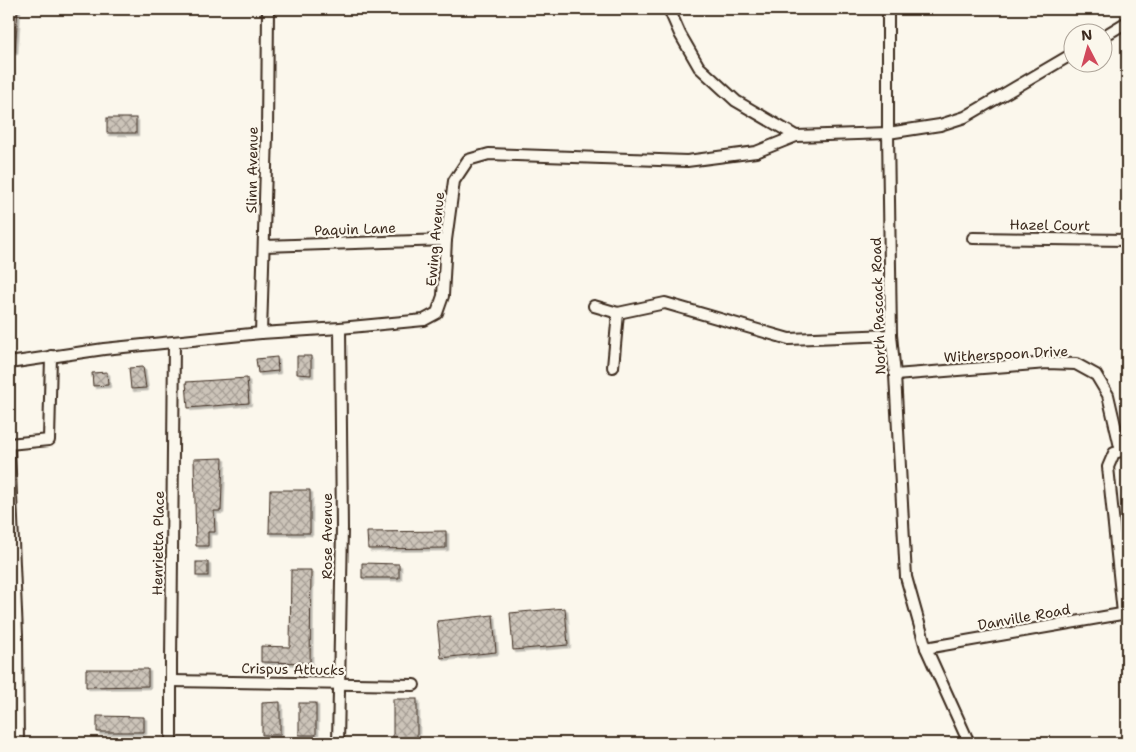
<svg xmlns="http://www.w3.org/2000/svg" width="1136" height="752" font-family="'Shantell Sans',sans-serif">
	<defs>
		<pattern id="building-cross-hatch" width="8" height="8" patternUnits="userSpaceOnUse" patternTransform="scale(1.25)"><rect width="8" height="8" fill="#ccc4b9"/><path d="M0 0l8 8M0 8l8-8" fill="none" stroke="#a79f96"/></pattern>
		<filter id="shadow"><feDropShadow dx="2.5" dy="2.5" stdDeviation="0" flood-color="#0004"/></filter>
	</defs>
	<rect width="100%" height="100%" fill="#fbf7ec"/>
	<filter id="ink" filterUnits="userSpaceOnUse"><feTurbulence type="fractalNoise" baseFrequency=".02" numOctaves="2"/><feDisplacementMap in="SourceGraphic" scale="10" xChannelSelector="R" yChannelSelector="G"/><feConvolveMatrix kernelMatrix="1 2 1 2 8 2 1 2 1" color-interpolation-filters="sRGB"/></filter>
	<g filter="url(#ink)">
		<g fill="url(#building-cross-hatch)" stroke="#3b2a1e" filter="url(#shadow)">
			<path d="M9 9H18L15 52H9Z"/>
			<rect x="107" y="118" width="29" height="15"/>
			<path d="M297 356H311V375L297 374Z"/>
			<path d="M277 357 278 371 258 373 256 359Z"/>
			<path d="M143 367 146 388 131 389 129 368Z"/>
			<path d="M107 372 108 385 93 386 92 373Z"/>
			<path d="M247 378 249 403 188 408 186 382Z"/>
			<path d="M223 458 221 511H214L215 532H208V546H196L194 459Z"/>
			<path d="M270 490H310V533H269Z"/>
			<path d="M446 531V548L368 549 367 532Z"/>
			<rect x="196" y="562" width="12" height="14"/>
			<path d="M362 563 399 564V578H362Z"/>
			<path d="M291 570H311L310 663 261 662V646L290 647Z"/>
			<path d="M565 608 568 645 513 650 510 613Z"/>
			<path d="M493 615 496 652 441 658 437 621Z"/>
			<path d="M86 669H148V686L86 687Z"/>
			<rect x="393" y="699" width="24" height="39"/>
			<path d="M280 702V735H262V703Z"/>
			<rect x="299" y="703" width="17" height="32"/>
			<path d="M97 716 144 717V732H97Z"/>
		</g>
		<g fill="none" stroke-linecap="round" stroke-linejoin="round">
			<defs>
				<g id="minor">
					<path d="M669 9 680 34 699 67 736 101 796 136 888 133 940 125 965 117 1074 53"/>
					<path d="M888 9V133L891 335 895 375 906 577 926 648 969 743"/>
					<path d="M1104 36 1127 22"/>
					<path d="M973 238 1127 240"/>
					<path d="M264 246 446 240"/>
					<path d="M594 306 618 313 665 303 789 339 891 335"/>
					<path d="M261 333 267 134 268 9"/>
					<path d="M9 363 104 349 261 333 340 328 424 320 437 313 443 296 446 240 454 181 468 160 489 154 687 161 756 152 796 136"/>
					<path d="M613 367 618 313"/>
					<path d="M895 375 1047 363 1076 364 1096 375 1108 395 1121 451"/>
					<path d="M9 444 49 440 51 356"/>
					<path d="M9 449 17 634 18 743"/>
					<path d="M1123 613 1108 467 1114 453 1125 450"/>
					<path d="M926 648 1127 613"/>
					<path d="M171 681 414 685"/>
					<path d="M171 743V662L174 343"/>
					<path d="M338 743 342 528 340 328"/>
				</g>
			</defs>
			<use href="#minor" stroke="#3b2a1e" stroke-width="14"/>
			<use href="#minor" stroke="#fbf7ec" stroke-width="10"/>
		</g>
	</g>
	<g text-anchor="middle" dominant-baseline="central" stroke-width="4.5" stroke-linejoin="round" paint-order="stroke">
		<g font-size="14" fill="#3b2a1e" stroke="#fbf7ec">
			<text transform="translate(252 170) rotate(-89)">Slinn Avenue</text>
			<text transform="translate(1050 225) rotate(1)">Hazel Court</text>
			<text transform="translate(355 229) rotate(-2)">Paquin Lane</text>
			<text transform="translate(435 239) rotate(-85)">Ewing Avenue</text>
			<text transform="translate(878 306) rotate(-92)">North Pascack Road</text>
			<text transform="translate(1006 354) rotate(-3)">Witherspoon Drive</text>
			<text transform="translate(327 536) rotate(-90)">Rose Avenue</text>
			<text transform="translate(158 543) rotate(-89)">Henrietta Place</text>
			<text transform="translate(1024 617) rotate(-10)">Danville Road</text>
			<text transform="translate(293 669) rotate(1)">Crispus Attucks</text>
		</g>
	</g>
	<rect width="1136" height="752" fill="none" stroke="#fbf7ec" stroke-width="30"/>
	<rect x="15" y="15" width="1106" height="722" fill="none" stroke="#3b2a1e" stroke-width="2" filter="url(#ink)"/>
	<g transform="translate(1088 48) rotate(354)"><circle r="24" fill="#fbf7ec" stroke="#aea59a"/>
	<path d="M0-4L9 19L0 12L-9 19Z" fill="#d1495b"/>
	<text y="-8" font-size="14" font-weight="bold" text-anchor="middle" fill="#3b2a1e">N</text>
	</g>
</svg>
